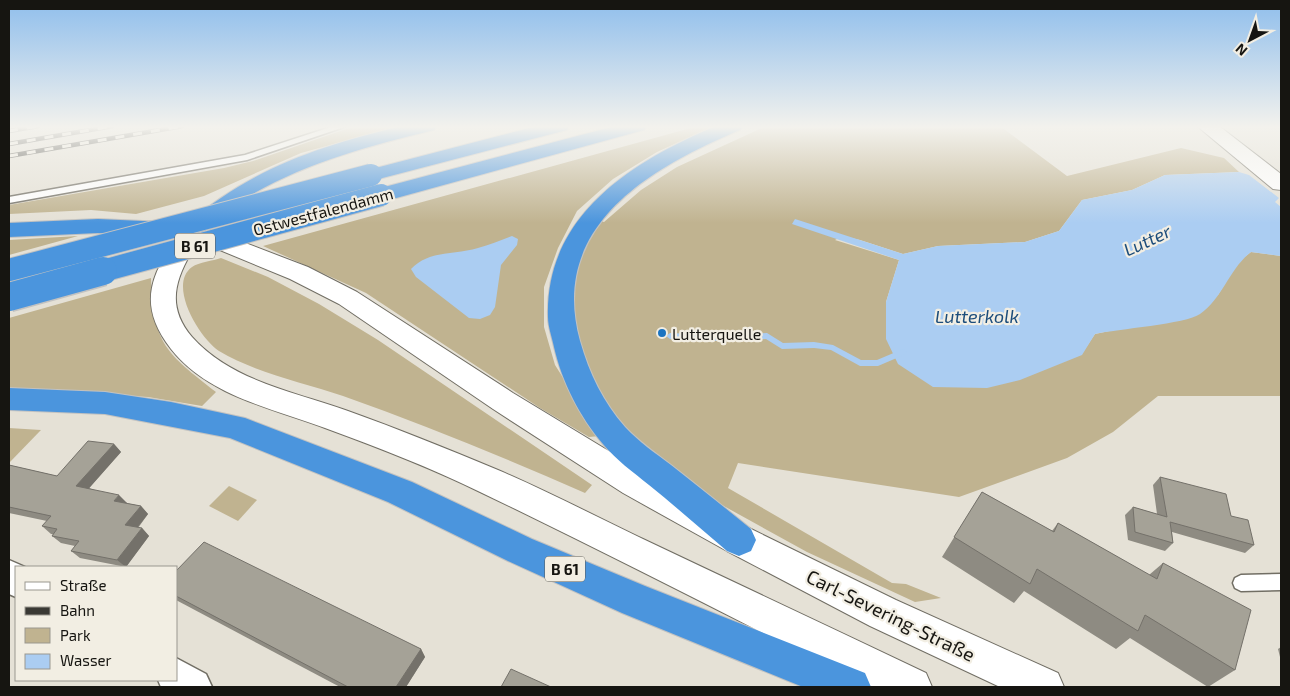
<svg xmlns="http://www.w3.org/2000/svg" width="1290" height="696" font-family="'Exo 2',sans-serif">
	<rect width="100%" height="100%" fill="#e5e1d6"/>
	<g fill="#c0b390">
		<path d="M355 126H400L301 153 204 196 136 214 91 210 9 214V205L224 168 253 161Z"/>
		<path d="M698 126H714L657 152 613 179 577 211 558 248 544 287V327L555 365 600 436 589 437 540 408 366 293 263 246Z"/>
		<path d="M766 126H1000L1067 176 1181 148 1224 158 1239 172 1165 175 1132 190 1082 200 1059 231 1025 242 938 246 903 254 860 240 842 236 835 240 899 260 886 302V339L1081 355 1095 334 1119 329 1218 295 1238 262 1251 252 1281 256V396H1158L1113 432 1067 458 959 497 738 463 728 488 892 583 906 584 941 598 915 602 807 552 702 494 642 450 589 383 568 300 577 267 590 237 601 221 604 222 641 190 677 167Z"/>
		<path d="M78 236 9 255V240Z"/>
		<path d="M221 258 268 277 319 304 378 340 592 485 585 493C505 458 425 425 343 396 302 382 256 373 219 351 200 339 167 285 192 267 199 262 213 261 221 258Z"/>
		<path d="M151 278C153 344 166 353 216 392L202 406 148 397 9 389V318Z"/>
		<path d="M9 428 41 430 9 463Z"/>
		<path d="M229 486 257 500 238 521 209 506Z"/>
	</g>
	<g fill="#abcdf2">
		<path d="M1239 172 1249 175 1279 198 1275 202 1281 207V256L1251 252C1229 269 1223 298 1200 314 1186 324 1117 329 1095 334L1082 355 1020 380 987 388 933 387 898 364 886 339V302L899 260 792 224 795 219 903 254 938 246 1025 242 1059 231 1082 200 1132 190 1165 175Z"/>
		<path d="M512 236 518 239 517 245 501 265 495 307 490 315 480 319 469 318 416 277 411 269C429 250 455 255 478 248 490 245 501 240 512 236Z"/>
	</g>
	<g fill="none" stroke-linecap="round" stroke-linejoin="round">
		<path fill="#abcdf2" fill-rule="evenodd" d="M670 333 720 335 767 333 783 343 814 342 833 345 861 360H877L903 349 907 352 906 354 878 366H860L831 350 814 348 782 349 766 339 720 341 670 339 666 336Z"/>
		<defs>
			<g id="lane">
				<path d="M334 126H347L247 160 9 203V197L245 155Z"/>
				<path d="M1281 574V590L1241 591 1235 588 1233 583 1235 578 1241 575Z"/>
			</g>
			<g id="street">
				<path d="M9 560 25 567H16V597L9 594Z"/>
				<path d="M176 658 206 674 212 687H161L158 680H176Z"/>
			</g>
			<g id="secondary">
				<path d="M1197 126H1219L1281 174V190L1273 189Z"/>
				<path d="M193 223 308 267 357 292 513 393 645 473 751 529 896 600 1058 673 1064 687H1000L870 626 727 551 623 493 493 409 339 304 290 279 198 241C178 274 163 303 192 337 231 381 295 392 348 411 398 429 448 449 498 470 547 491 595 516 643 539 738 584 832 628 926 673L932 687H870C740 622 610 554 478 491 429 467 377 447 325 428 272 408 208 396 171 349 133 300 155 269 185 225Z"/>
			</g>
			<g id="highway">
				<path d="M402 126H437L434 130C369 146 304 163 246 198 230 208 215 222 201 235L193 237 98 233 9 237V223L98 219 188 223C254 167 320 146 402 126Z"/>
				<path d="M537 126H570L567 130 371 181 364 179 360 175 364 171Z"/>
				<path d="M615 126H647L644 130 389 200 381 202 373 200 370 195 373 190Z"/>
				<path d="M716 126H743L740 130C650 168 548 226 580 341 589 373 603 402 625 427 639 442 655 453 671 465 698 486 725 508 751 529L756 540 751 551 739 556 727 551C701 529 675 506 649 485 633 472 616 460 603 444 580 417 562 382 554 347 552 337 548 327 548 317 545 215 633 161 716 126Z"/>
				<path d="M9 388 105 392 171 402 245 418 412 482 532 539 645 586 865 673 871 687H803L622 613 508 561 388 502 230 438 105 414 9 410Z"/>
			</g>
		</defs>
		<use href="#lane" stroke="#716e64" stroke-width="3"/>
		<use href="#street" stroke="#716e64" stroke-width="3"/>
		<use href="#secondary" stroke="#716e64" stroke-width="2"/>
		<use href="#highway" stroke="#c2c2c1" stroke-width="2"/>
		<use href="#lane" fill="#fff" fill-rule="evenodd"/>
		<use href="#street" fill="#fff" fill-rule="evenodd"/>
		<use href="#secondary" fill="#fff" fill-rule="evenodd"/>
		<use href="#highway" fill="#4b95dd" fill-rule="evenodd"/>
		<defs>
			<g id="rail">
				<path d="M9 131 39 126"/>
				<path d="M9 144 113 126"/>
				<path d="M9 156 183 126"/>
			</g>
		</defs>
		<use href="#rail" stroke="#3a3934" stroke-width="4.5"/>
		<use href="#rail" stroke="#f2eee3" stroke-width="3" stroke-dasharray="9" stroke-linecap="butt"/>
		<defs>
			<g id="highway-bridge-far1">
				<path d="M9 270 371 175"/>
				<path d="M99 272 381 195"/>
			</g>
			<path id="highway-bridge" d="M9 297 103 271"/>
		</defs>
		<use href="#highway-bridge-far1" stroke="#c2c2c1" stroke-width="24" stroke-linecap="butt"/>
		<use href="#highway-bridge" stroke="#c2c2c1" stroke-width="31" stroke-linecap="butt"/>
		<use href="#highway-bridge-far1" stroke="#4b95dd" stroke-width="22"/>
		<use href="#highway-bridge" stroke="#4b95dd" stroke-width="28"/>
	</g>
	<g fill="#8e8b82">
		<path d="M114 444 121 452 89 488 127 503H126L141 506 148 514 138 528H142L149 536 126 567 80 558 71 551 75 546 61 543 52 536 53 534H51L42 526 47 521 9 513V465L57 476Z"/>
		<path d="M1160 477 1231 516 1254 545 1245 553 1172 532 1173 543 1165 551 1128 540 1125 515 1133 507 1157 514 1153 485Z"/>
		<path d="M982 492 1052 531 1058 523 1149 575 1163 563 1235 670 1208 687 1130 638 1116 649 1024 591 1014 603 942 557Z"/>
		<path d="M176 571 421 649 425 657 406 687H340L176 600Z"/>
		<path d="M1281 647V661L1278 649Z"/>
	</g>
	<g fill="#74716a">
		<path d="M114 444 121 452 84 494 76 486Z"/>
		<path d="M119 495 127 503 122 509 114 501Z"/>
		<path d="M141 506 148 514 133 533 125 525Z"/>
		<path d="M142 528 149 536 126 567 117 560Z"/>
		<path d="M421 649 425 657 406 687H396Z"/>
	</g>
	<g fill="#a5a297" stroke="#74716a">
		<path d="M88 441 114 444 76 486 119 495 114 501 141 506 125 525 142 528 117 560 71 551 79 541 52 536 57 529 42 526 51 516 9 507V465L57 476Z"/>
		<path d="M1160 477 1226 494 1231 516 1248 520 1254 545 1170 522 1173 543 1135 532 1133 507 1167 517Z"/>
		<path d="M982 492 1054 532 1058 523 1157 579 1163 563 1251 610 1235 670 1145 615 1138 631 1037 569 1030 584 954 537Z"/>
		<path d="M204 542 421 649 396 687H348L176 596V571Z"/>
		<path d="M511 669 551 687H501Z"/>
	</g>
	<linearGradient id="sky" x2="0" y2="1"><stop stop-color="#8fbeec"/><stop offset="0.57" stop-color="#f3f2ed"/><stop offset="1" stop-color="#f3f2ed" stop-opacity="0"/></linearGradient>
	<rect width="1290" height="223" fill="url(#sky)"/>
	<circle fill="#1b74c1" stroke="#f2eee3" stroke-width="2" cx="662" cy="333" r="5"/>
	<g text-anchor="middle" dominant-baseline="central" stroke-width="4.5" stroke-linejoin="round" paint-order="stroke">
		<g fill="#f2eee3" stroke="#585650" stroke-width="1">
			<rect x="175" y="233.5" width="40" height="25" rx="4"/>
			<rect x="545" y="556.5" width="40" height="25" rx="4"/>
		</g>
		<g font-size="15" font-weight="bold" fill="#161511">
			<text x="195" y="246">B 61</text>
			<text x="565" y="569">B 61</text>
		</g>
		<g font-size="16" fill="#161511" stroke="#f2eee3">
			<text transform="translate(323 211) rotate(-15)">Ostwestfalendamm</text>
		</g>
		<g font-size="16" fill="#161511" stroke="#f2eee3" text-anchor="start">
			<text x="672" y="333">Lutterquelle</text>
		</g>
		<g font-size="18" font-style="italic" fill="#1c4d7b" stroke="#f2eee3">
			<text transform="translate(1147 240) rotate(-25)">Lutter</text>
			<text x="977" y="316">Lutterkolk</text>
		</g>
		<g font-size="19" fill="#161511" stroke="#f2eee3">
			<text transform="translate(891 615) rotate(26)">Carl-Severing-Straße</text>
		</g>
	</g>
	<rect width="1290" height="696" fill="none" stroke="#161511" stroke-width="20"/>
	<rect x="15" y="566" width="162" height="115" fill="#f2eee3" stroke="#9a978f"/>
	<rect x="25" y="582" width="25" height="8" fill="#ffffff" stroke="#9a978f"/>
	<text x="60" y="591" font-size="15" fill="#161511">Straße</text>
	<rect x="25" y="607" width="25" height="8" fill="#3a3934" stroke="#9a978f"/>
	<text x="60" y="616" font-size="15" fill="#161511">Bahn</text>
	<rect x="25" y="628" width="25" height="15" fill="#c0b390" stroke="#9a978f"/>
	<text x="60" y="641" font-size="15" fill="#161511">Park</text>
	<rect x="25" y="654" width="25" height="15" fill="#abcdf2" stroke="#9a978f"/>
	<text x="60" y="666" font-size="15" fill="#161511">Wasser</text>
	<g transform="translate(1250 40) rotate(221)" stroke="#f2eee3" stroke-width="4" paint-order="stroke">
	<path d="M0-4L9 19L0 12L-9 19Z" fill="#161511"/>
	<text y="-8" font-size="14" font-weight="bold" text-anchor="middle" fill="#161511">N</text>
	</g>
</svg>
